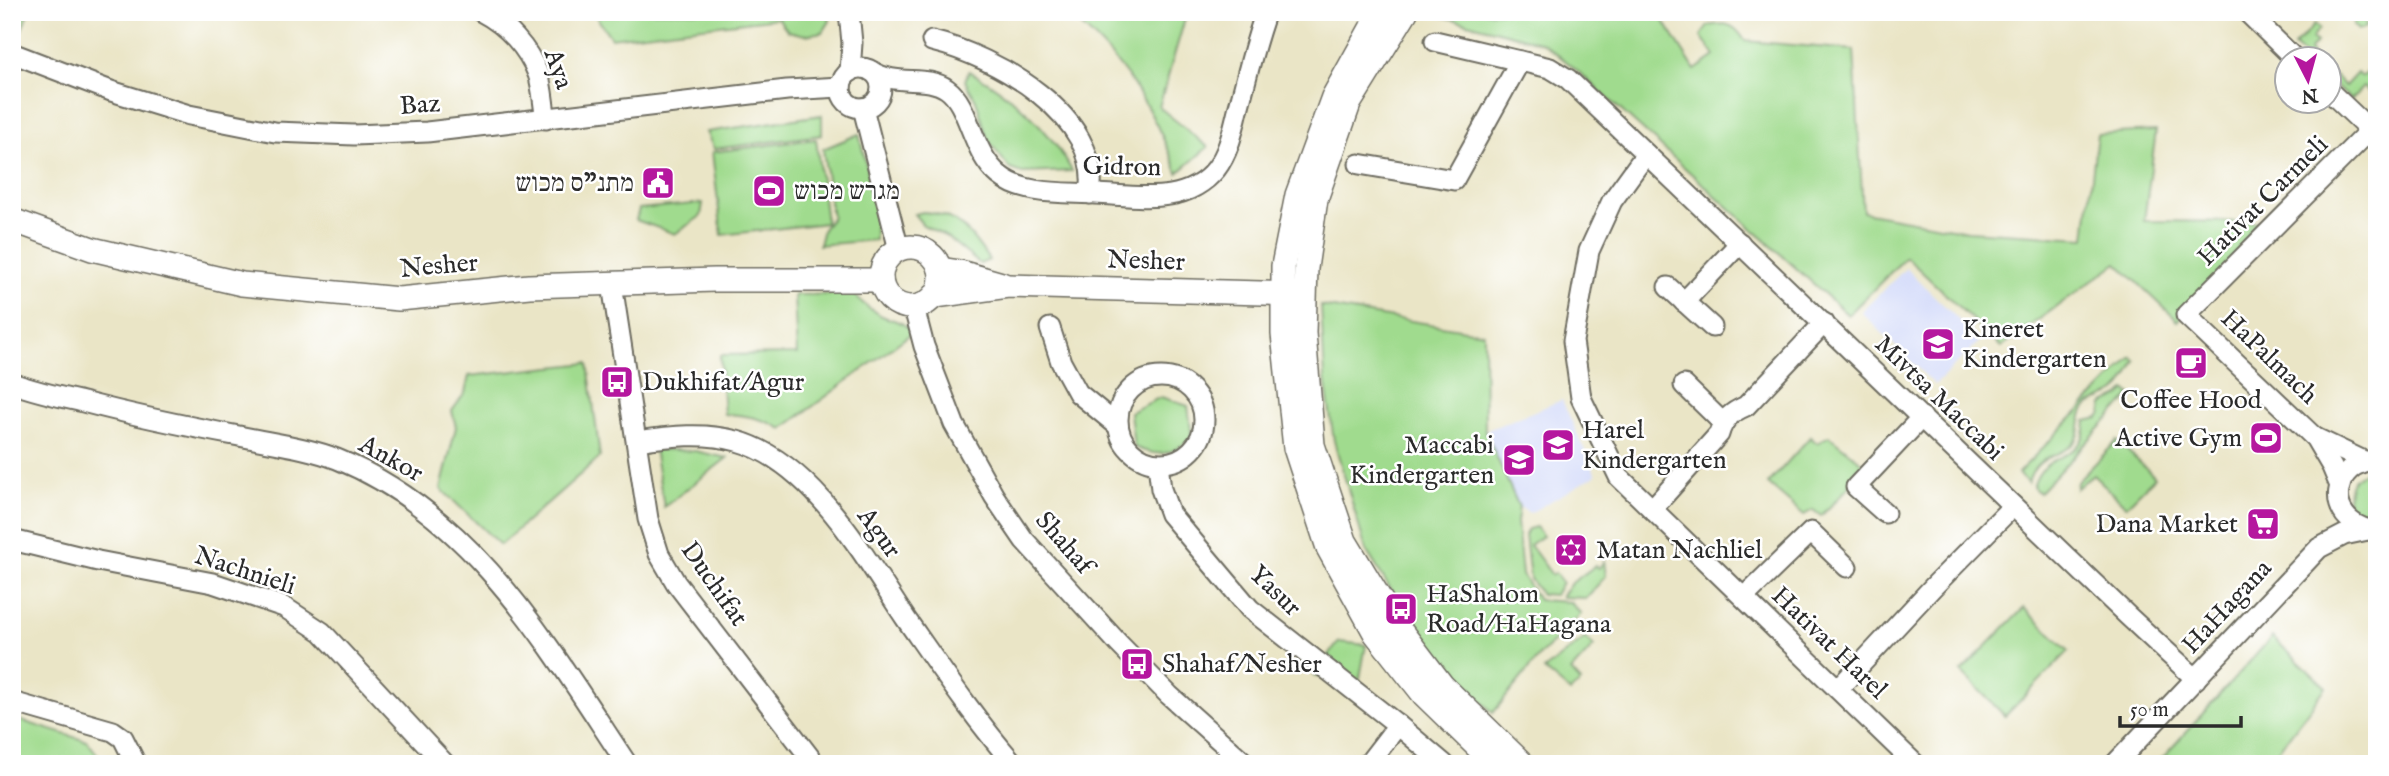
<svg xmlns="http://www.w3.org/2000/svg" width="2389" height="776" font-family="'IM FELL English','Frank Ruhl Libre',serif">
	<rect width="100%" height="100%" fill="#fff"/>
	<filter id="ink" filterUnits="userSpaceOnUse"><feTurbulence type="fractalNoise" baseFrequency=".0143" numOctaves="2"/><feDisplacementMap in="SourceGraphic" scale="14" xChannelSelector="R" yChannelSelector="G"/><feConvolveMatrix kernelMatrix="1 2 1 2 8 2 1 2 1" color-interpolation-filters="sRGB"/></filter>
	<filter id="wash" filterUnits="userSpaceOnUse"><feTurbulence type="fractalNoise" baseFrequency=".00686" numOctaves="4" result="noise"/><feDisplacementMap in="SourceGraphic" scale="28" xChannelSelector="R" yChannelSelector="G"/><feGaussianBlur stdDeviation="1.57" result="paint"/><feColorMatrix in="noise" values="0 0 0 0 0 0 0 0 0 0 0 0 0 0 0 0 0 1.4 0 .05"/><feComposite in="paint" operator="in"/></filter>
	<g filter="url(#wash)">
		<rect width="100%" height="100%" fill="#eae5c6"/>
		<g fill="#d1d9f9">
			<path d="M1906 268 1980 341 1935 385 1861 312Z"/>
			<path d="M1562 400 1596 475 1530 513 1519 507 1510 491 1485 431Z"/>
		</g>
		<g fill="#a0db8e" stroke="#66835c" stroke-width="2">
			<path d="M12 12H29L18 38 12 36Z"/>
			<path d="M593 12H829L830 21 823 32 805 35 788 31 778 18 611 38Z"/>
			<path d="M1065 12H1187L1159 107 1208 147 1178 173C1151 105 1122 57 1065 12Z"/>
			<path d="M1426 12H1658L1695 70 1715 56 1701 36 1708 26C1727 22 1735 24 1745 41L1854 50 1863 212 1968 231 2085 238 2097 134 2156 131 2144 221 2267 222 2178 321 2117 263 2001 347 1906 257 1848 315 1572 66 1543 43Z"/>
			<path d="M2354 12 2370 13 2363 20 2367 25 2363 29 2358 30 2353 25Z"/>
			<path d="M2315 24 2319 29 2311 39 2316 43 2309 51 2317 59H2308L2294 46Z"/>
			<path d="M969 71C1013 95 1048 126 1072 171L1022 173 1010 169 988 140 976 100 965 81Z"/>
			<path d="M2330 71 2345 86 2357 73 2361 77 2368 71 2377 79V98L2363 87 2351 100 2330 80Z"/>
			<path d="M822 115V135L714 149 706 132Z"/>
			<path d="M859 134 875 203V240L819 245 823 229 832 218 823 149Z"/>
			<path d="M816 139 826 223 722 235 712 152Z"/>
			<path d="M703 203 701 216 675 234 636 220 639 209Z"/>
			<path d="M923 212C958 214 971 233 989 260L980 264 947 237 923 225 914 214Z"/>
			<path d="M853 294C862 303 871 311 882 316 894 321 905 321 912 333L782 429C762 418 747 415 724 414L720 355 797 354 794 295Z"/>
			<path d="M1321 306 1484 333 1485 431 1519 507 1517 522 1522 575 1538 600 1570 602 1581 614 1541 654 1493 713 1427 647 1366 550 1334 441 1325 379Z"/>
			<path d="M2132 357 2136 361C2130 372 2124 386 2114 393 2104 399 2092 400 2085 409 2077 421 2084 435 2072 445 2053 460 2037 454 2028 483L2018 473Z"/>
			<path d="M588 363 600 457 500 545 441 489 456 427 452 411 465 393 469 376Z"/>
			<path d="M2126 390 2131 395 2039 493 2033 487C2046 445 2084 467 2086 421L2099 418 2102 413 2103 404 2120 396Z"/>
			<path d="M1161 397 1188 406 1192 438C1171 455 1160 458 1134 447L1130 412Z"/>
			<path d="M1829 436 1868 467 1821 516 1813 510 1804 515 1768 484 1810 437 1817 443Z"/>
			<path d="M2117 441 2155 477 2126 506 2093 474 2076 489 2077 482Z"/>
			<path d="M654 449 695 451 727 458 664 507Z"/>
			<path d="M2377 469V523C2363 524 2357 515 2348 506 2347 481 2353 473 2377 469Z"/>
			<path d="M1536 527 1543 536 1530 545 1552 575 1555 573 1562 582 1555 595 1541 594 1530 579 1525 535 1528 529Z"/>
			<path d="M1604 561 1606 576 1586 598 1561 597 1569 585 1595 566 1599 568Z"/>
			<path d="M2024 608 2069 651 2005 716 1961 672Z"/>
			<path d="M2272 637 2326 687 2268 764H2157Z"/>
			<path d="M1585 638 1594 646 1571 671 1581 682 1570 692 1544 670Z"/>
			<path d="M1339 642 1366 645 1359 683 1313 675Z"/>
			<path d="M12 718 87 741 105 764H12Z"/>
		</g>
	</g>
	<g filter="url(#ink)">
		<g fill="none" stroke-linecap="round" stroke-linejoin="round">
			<defs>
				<g id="minor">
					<path d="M482 12C507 25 528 48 538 74 543 88 543 105 546 119"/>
					<path d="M849 12 852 43 850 72"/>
					<path d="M2247 12 2296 60"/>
					<path d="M932 41C994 56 1104 116 1090 194"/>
					<path d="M1435 41 1550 68 1568 79 2128 616 2196 679"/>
					<path d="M12 53 111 91 189 115 275 132 354 135 427 132 787 90 841 87"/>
					<circle cx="861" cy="88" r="20"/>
					<path d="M871 71C897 87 926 74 947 89 970 105 971 152 999 175 1024 196 1065 192 1096 194 1120 195 1146 199 1170 195 1188 192 1205 183 1216 169 1229 152 1233 130 1238 110 1247 77 1254 44 1266 12"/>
					<path d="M2330 92 2370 130"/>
					<path d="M863 108 899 250"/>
					<path d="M1646 154 1612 201 1589 251 1573 341 1581 398 1619 477 1915 764"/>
					<path d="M1359 164 1454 180 1520 61"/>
					<path d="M612 284 648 519 659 554 676 583 815 764"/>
					<path d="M1668 287 1712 327"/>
					<path d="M1684 302 1740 243"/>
					<path d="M914 308 924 346 954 424 994 496 1024 540 1119 644 1169 695 1246 764"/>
					<path d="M1050 328 1061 362 1078 393 1117 425"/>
					<circle cx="1161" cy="420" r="43"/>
					<path d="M12 383C34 391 56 396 79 401 132 415 185 426 239 436 271 443 306 447 337 459 474 514 549 647 627 764"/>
					<path d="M1684 385 1722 422"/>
					<path d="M2316 438 2364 461"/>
					<path d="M637 441C671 436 704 432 737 441 813 462 865 558 906 619 941 669 974 718 1014 764"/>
					<path d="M1158 464 1161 489 1170 514 1250 609 1398 725"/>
					<path d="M2340 486 2332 467 2315 438 2186 315 2377 123"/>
					<path d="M1652 509 1719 434C1723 419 1732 412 1746 406L1824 323"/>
					<path d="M1885 513 1856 487 1922 417"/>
					<path d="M2370 530C2324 520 2330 461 2377 460"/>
					<path d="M12 540 98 561 213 583 284 607 322 632 445 764"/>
					<path d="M1744 597 1811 532 1847 567"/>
					<path d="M1838 689 1933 587 2013 506"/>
					<path d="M12 702 113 731 123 738 136 764"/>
					<path d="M1368 764 1398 725 1444 764"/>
					<path d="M2115 764 2319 548 2344 535 2368 530"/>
				</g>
				<g id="tertiary">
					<path d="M1380 12 1333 97 1297 195 1283 266V334L1295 448 1328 548 1375 633 1424 695 1495 764"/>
					<path d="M1406 12 1349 104 1316 199 1306 268 1304 333 1313 445 1345 541 1394 622 1442 685 1523 764"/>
					<path d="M12 220 92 249 242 284 399 299 529 286 715 280H881"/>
					<circle cx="911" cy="277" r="30"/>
					<path d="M940 269 960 272 1002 284"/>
					<path d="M935 296 1008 286 1295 294"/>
				</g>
			</defs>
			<use href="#minor" stroke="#6e6c61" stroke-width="23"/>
			<use href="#tertiary" stroke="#6e6c61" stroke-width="26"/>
			<use href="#minor" stroke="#fff" stroke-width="19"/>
			<use href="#tertiary" stroke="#fff" stroke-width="23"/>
		</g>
	</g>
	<defs>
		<symbol id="civic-square" viewBox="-11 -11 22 22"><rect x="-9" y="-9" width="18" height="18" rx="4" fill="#b5179e" stroke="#fff"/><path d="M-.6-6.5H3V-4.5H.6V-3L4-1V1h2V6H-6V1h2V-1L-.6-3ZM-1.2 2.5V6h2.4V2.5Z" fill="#fff"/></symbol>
		<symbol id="stadium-square" viewBox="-11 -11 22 22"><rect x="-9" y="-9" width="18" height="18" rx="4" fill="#b5179e" stroke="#fff"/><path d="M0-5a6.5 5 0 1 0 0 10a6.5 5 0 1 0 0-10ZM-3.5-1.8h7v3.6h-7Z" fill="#fff"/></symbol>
		<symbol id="school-square" viewBox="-11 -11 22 22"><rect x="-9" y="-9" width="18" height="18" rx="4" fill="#b5179e" stroke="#fff"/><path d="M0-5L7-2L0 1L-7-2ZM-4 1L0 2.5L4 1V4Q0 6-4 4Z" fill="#fff"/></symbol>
		<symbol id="cafe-square" viewBox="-11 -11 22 22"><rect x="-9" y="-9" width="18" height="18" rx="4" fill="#b5179e" stroke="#fff"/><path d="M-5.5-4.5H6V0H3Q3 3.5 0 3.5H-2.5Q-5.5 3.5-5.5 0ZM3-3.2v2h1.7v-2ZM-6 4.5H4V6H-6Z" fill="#fff"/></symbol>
		<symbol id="bus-square" viewBox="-11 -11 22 22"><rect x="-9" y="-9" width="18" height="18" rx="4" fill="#b5179e" stroke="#fff"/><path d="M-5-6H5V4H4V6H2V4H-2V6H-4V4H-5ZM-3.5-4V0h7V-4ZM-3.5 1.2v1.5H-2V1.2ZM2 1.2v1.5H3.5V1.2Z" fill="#fff"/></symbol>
		<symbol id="supermarket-square" viewBox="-11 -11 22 22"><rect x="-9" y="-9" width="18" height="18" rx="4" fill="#b5179e" stroke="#fff"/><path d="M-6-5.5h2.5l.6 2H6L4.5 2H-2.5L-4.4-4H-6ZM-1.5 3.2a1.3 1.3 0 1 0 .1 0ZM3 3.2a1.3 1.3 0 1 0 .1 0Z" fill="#fff"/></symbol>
		<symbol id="synagogue-square" viewBox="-11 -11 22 22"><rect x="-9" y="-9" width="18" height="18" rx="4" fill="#b5179e" stroke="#fff"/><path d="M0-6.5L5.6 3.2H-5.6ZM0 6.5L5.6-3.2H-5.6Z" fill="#fff"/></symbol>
	</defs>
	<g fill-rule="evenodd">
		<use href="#civic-square" x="639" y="164" width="38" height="38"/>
		<use href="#stadium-square" x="750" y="172" width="38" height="38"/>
		<use href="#school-square" x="1919" y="325" width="38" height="38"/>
		<use href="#cafe-square" x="2172" y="344" width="38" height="38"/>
		<use href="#bus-square" x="598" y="363" width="38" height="38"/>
		<use href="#stadium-square" x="2247" y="419" width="38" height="38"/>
		<use href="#school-square" x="1539" y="426" width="38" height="38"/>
		<use href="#school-square" x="1500" y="441" width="38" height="38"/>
		<use href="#supermarket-square" x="2244" y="505" width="38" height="38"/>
		<use href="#synagogue-square" x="1552" y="531" width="38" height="38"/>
		<use href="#bus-square" x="1382" y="590" width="38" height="38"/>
		<use href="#bus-square" x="1118" y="645" width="38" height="38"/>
	</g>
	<g text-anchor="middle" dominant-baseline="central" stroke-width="5" stroke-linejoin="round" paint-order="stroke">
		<g font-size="26" fill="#2b2b2b" stroke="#fff">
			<text transform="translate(558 69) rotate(71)">Aya</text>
			<text transform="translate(420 105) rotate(-4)">Baz</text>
			<text transform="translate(1122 167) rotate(1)">Gidron</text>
			<text transform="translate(2263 201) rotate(-45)">Hativat Carmeli</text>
			<text transform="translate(1146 261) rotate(2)">Nesher</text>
			<text transform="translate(439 266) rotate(-5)">Nesher</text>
			<text transform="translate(2269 357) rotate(44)">HaPalmach</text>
			<text transform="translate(1939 398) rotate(44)">Mivtsa Maccabi</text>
			<text transform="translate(391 459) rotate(29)">Ankor</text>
			<text transform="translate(879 533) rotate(54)">Agur</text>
			<text transform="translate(1064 543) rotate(49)">Shahaf</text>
			<text transform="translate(245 571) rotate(18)">Nachnieli</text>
			<text transform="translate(714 584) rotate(55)">Duchifat</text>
			<text transform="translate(1275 591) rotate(44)">Yasur</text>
			<text transform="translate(2227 607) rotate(-47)">HaHagana</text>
			<text transform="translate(1829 643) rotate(44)">Hativat Harel</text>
		</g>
		<g font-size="26" fill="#2b2b2b" stroke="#fff" text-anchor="start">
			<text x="634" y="183" text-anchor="end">מתנ"ס מכוש</text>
			<text x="794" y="191">מגרש מכוש</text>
			<text x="1962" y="329">Kineret<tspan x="1962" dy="30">Kindergarten</tspan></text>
			<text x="642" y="382">Dukhifat/Agur</text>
			<text x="2191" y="400" text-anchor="middle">Coffee Hood</text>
			<text x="1582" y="430">Harel<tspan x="1582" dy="30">Kindergarten</tspan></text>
			<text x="2242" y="438" text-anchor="end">Active Gym</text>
			<text x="1494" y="445" text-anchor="end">Maccabi<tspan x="1494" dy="30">Kindergarten</tspan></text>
			<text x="2238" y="524" text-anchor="end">Dana Market</text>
			<text x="1596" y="550">Matan Nachliel</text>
			<text x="1426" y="594">HaShalom<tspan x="1426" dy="30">Road/HaHagana</tspan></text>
			<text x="1162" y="664">Shahaf/Nesher</text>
		</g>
	</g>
	<rect width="2389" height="776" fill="none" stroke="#fff" stroke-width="42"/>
	<g transform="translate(2308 80) rotate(174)"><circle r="33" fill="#ffffff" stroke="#aaaaaa" stroke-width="2"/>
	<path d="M0-5L12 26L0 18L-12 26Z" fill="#b5179e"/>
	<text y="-10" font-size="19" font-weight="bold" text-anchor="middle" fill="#2b2b2b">N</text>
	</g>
	<path d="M2120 716v10h121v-10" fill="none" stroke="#2b2b2b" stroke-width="3.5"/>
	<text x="2130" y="716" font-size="21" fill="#2b2b2b" stroke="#ffffff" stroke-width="5" paint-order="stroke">50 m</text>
</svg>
